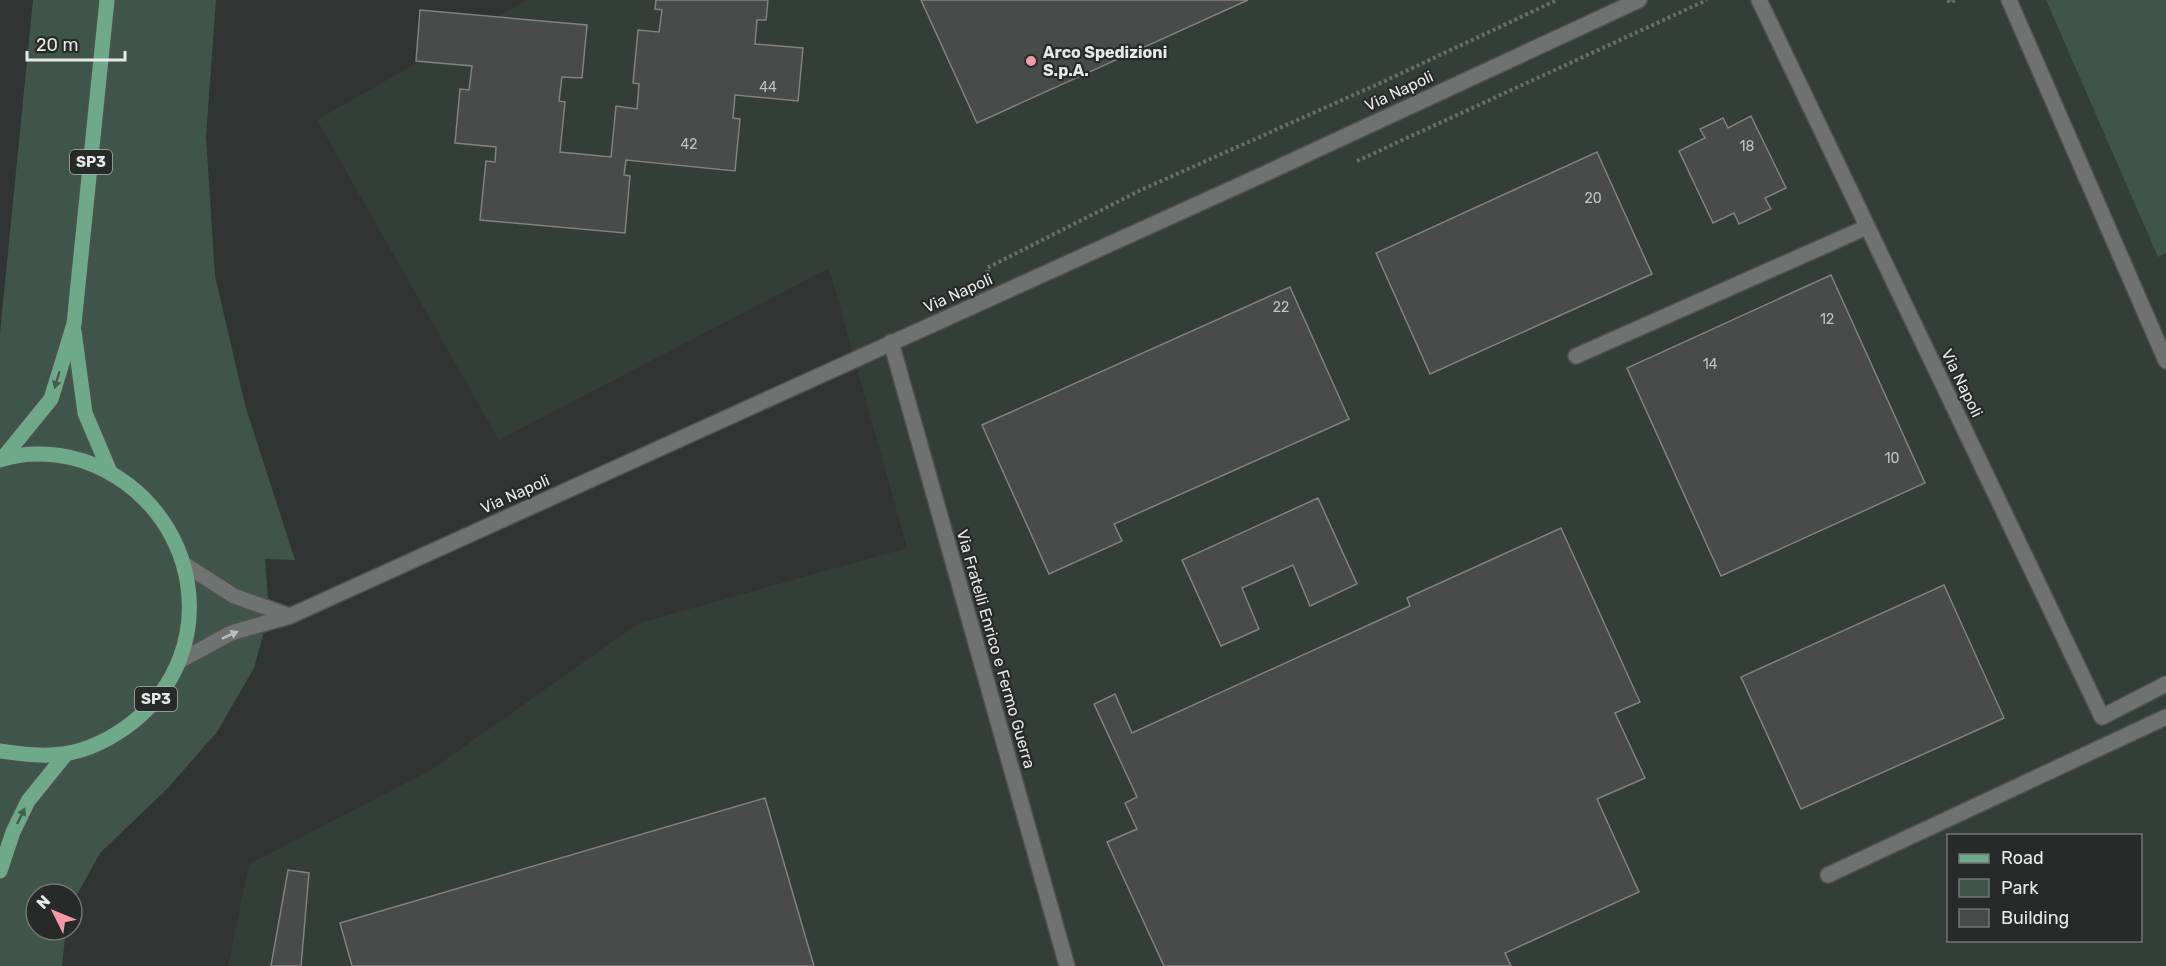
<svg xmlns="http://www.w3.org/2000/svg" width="2166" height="966" font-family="Rubik,sans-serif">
	<rect width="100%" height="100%" fill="#303432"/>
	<path fill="#343e38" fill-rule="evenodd" d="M527 0H2046L2158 256 2166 253V966H228L249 864 431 770 639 623 907 548 829 268 499 440 317 120ZM1948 836H2140V940H1948Z"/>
	<g fill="#405549">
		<path d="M33 0H216L206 136 215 276 245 405 295 560 265 559 269 613 254 668 217 732 167 789 100 853 72 904V894H36V930H66L62 966H0V333Z"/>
		<path d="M2046 0H2166V253L2158 257Z"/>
	</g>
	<g fill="#484b49" stroke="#7f8280" stroke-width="1.5">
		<path d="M656 0H768L766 20H757L755 44 803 48 798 101 735 95 733 118 740 119 735 171 626 160 624 175 630 176 625 233 480 220 486 161 495 162 496 147 455 143 460 89 469 90 472 66 416 61 420 10 587 25 582 78 562 77 559 101 565 102 560 152 611 157 616 106 637 109 639 84 633 83 638 30 659 32 662 10 655 9Z"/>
		<path d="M921 0H1248L977 123Z"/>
		<path d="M1751 116 1786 188 1765 198 1771 209 1739 224 1734 213 1713 223 1679 151 1705 138 1700 129 1723 118 1728 128Z"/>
		<path d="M1597 152 1652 274 1430 374 1376 253Z"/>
		<path d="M1831 275 1925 483 1721 576 1627 368Z"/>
		<path d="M1290 287 1349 419 1114 524 1122 541 1049 574 982 425Z"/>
		<path d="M1318 498 1357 584 1310 606 1293 565 1242 588 1259 629 1221 646 1182 560Z"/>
		<path d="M1561 528 1640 702 1615 713 1645 778 1597 799 1639 892 1505 953 1511 966H1164L1107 842 1137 829 1125 803 1137 797 1094 704 1115 694 1132 733 1410 606 1407 598Z"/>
		<path d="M1944 585 2004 718 1801 809 1741 677Z"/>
		<path d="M765 798 814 966H352L340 923Z"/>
		<path d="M288 870 309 873 301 966H271Z"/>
	</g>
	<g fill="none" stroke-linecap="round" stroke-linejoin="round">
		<defs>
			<g id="street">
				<path d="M1759 0 2102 717 2166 684"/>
				<path d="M2009 0 2166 361"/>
				<path d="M891 342 1067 966"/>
				<path d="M1576 356 1867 227"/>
				<path d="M184 564 234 596 290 616"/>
				<path d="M178 662 231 633 290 616 1262 175 1639 0"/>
				<path d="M1828 875 2166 717"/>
			</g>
			<g id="primary">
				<path d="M74 331 85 413 110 472"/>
				<path d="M3 458 51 399 74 324 107 0"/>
				<path d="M0 460C29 450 66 453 94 465 199 510 225 648 133 722 114 737 88 751 63 754 42 757 22 754 0 751"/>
				<path d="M0 871 13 832 28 801 66 754"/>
			</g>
		</defs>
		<use href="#street" stroke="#4e514f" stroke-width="18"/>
		<use href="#primary" stroke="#4e514f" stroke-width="18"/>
		<g stroke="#696c6b" stroke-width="4" stroke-dasharray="3 3" stroke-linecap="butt">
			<path d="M1948 0 1950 3 1955 0"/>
			<path d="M1357 161 1707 0"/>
			<path d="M988 273 987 268 1141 190 1387 80 1557 0"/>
		</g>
		<use href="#street" stroke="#6e7270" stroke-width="15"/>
		<use href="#primary" stroke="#6ea98a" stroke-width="15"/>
	</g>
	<defs><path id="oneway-solid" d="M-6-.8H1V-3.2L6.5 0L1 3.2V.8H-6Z" transform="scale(1.5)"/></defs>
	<g fill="#435d4f">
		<use href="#oneway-solid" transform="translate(57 380) rotate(106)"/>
		<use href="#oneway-solid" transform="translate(21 816) rotate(-64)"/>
	</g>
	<use fill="#bdbfbe" href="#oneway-solid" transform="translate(230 635) rotate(-24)"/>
	<circle fill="#f39aa8" stroke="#262a28" stroke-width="2" cx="1031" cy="61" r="6"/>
	<g text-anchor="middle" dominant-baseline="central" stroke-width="4.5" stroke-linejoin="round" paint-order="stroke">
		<g font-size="14" fill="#bfc2c0">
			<text x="768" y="87">44</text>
			<text x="689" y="144">42</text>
			<text x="1747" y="146">18</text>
			<text x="1593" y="198">20</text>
			<text x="1281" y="307">22</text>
			<text x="1827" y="319">12</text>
			<text x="1710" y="364">14</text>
			<text x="1892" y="458">10</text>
		</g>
		<g fill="#262a28" stroke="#adb0ae" stroke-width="1.5">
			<rect x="70" y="150" width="42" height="24" rx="4.5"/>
			<rect x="135" y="687" width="42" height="24" rx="4.5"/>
		</g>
		<g font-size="15" font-weight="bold" fill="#e7e9e8">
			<text x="91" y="162">SP3</text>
			<text x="156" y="699">SP3</text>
		</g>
		<g font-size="16" font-weight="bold" fill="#e7e9e8" stroke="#262a28" text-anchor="start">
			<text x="1043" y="52">Arco Spedizioni<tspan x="1043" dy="18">S.p.A.</tspan></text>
		</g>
		<g font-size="16" fill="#e7e9e8" stroke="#262a28">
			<text transform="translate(1399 91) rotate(-25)">Via Napoli</text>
			<text transform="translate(958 293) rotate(-24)">Via Napoli</text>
			<text transform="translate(1962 383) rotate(64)">Via Napoli</text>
			<text transform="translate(515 494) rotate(-24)">Via Napoli</text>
			<text transform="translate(996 649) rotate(74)">Via Fratelli Enrico e Fermo Guerra</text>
		</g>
	</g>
	<rect x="1947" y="834" width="195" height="108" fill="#262a28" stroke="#737675" stroke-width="1.5"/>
	<rect x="1959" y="854" width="30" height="9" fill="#6ea98a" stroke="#737675" stroke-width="1.5"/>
	<text x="2001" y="864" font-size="18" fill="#e7e9e8">Road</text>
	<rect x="1959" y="879" width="30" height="18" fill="#405549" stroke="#737675" stroke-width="1.5"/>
	<text x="2001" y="894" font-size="18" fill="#e7e9e8">Park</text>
	<rect x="1959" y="909" width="30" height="18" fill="#484b49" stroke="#737675" stroke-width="1.5"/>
	<text x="2001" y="924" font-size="18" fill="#e7e9e8">Building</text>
	<g transform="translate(54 912) rotate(313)"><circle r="28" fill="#262a28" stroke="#737675" stroke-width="1.5"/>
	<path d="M0-4.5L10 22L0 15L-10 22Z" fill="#f39aa8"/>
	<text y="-9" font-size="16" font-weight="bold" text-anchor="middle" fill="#e7e9e8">N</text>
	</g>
	<path d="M27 51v9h98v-9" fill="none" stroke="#e7e9e8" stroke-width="3"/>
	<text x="36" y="51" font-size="18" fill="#e7e9e8" stroke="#262a28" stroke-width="4.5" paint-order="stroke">20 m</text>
</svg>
